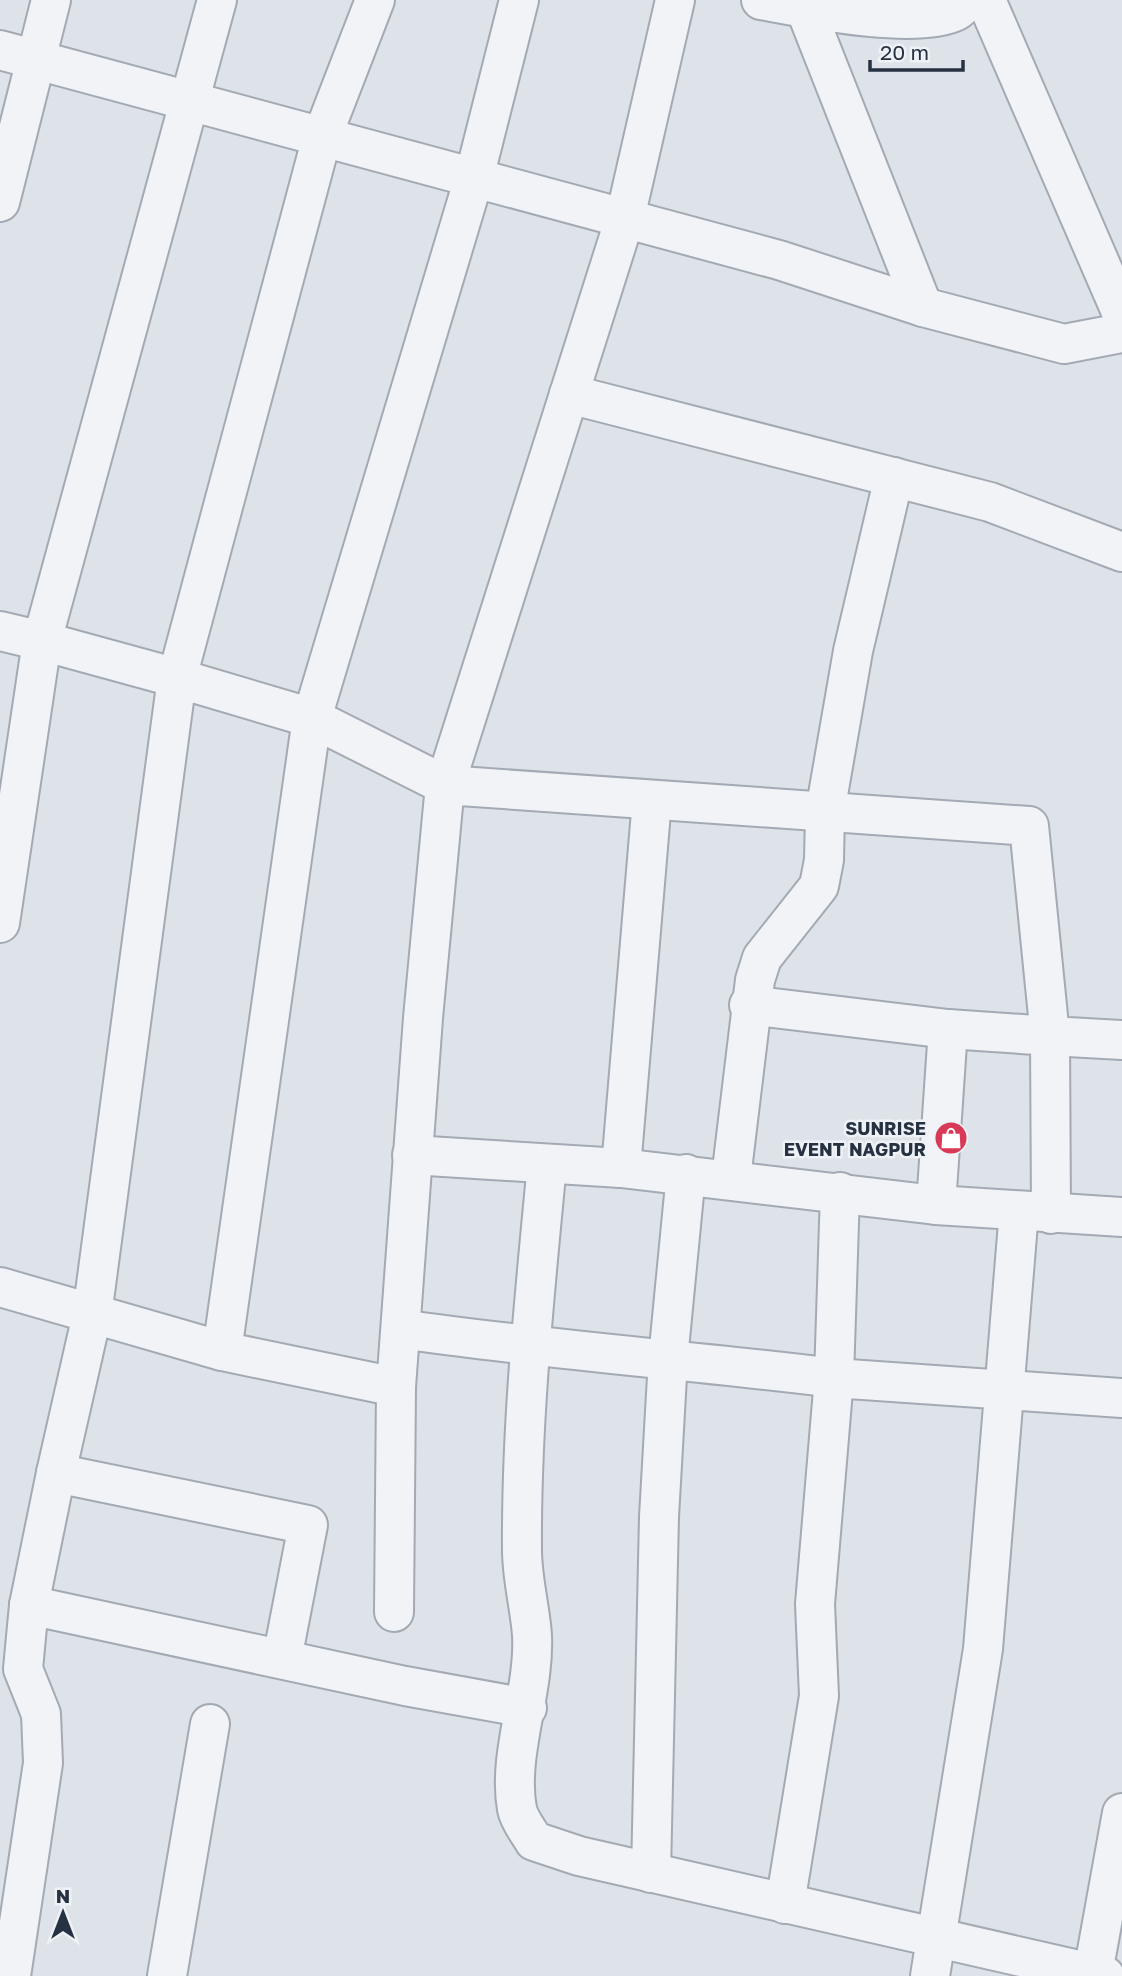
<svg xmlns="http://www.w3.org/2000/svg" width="1122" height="1976" font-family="'Golos Text',sans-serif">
	<rect width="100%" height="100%" fill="#dee3e9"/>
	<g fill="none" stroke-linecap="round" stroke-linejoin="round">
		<defs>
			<g id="minor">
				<path d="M761 0C805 8 917 31 956 11 960 9 964 4 967 0"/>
				<path d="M986 0 1122 314"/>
				<path d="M805 8 923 307"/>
				<path d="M0 50 779 260 923 307 1064 344 1122 333"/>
				<path d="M0 202 51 0"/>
				<path d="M569 394 990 502 1122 552"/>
				<path d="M0 631 42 641 217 0"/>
				<path d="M0 923 42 641 177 678 322 137 375 0"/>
				<path d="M749 1005 948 1029 1050 1036 1051 1214"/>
				<path d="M412 1155 621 1168 936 1205 1122 1217"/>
				<path d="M547 1164C535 1292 521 1421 522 1550 522 1579 530 1607 532 1635 535 1692 507 1754 517 1809 519 1820 529 1832 534 1841L579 1856 1105 1976"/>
				<path d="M621 1168 652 800"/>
				<path d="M731 1178 755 980 762 958 819 886 824 860 825 812 853 651 894 477"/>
				<path d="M936 1205 948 1029"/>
				<path d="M0 1287 222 1351 396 1387 423 1018 445 785 1029 826 1050 1036 1122 1040"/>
				<path d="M401 1329C545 1350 690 1360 834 1378L840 1192"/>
				<path d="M222 1351 312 718 445 785 625 218 675 0"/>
				<path d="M29 1605 405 1686 527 1708"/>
				<path d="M394 1612 396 1387"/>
				<path d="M282 1659 308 1525 56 1473 92 1315 177 678 312 718 474 178 519 0"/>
				<path d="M651 1873 659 1517 668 1359 686 1174"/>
				<path d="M785 1904 819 1696 815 1604 834 1378 1122 1398"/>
				<path d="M1093 1973 1122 1813"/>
				<path d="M11 1976 43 1763 41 1714 23 1669 29 1605 56 1473"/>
				<path d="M167 1976 210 1724"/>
				<path d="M930 1976 983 1649 1019 1211"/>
			</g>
		</defs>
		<use href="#minor" stroke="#a3aab3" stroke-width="42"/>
		<use href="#minor" stroke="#f1f3f7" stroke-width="38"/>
	</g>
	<defs>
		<symbol id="shop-disc" viewBox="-11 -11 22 22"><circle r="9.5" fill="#d83956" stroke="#eef2f6"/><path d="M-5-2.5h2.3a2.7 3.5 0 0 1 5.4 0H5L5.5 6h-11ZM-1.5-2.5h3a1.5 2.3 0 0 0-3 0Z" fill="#fff"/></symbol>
	</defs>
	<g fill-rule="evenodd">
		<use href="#shop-disc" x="932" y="1119" width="38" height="38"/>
	</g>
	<g text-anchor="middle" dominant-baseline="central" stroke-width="5" stroke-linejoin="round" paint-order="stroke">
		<g font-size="18" font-weight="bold" fill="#263141" stroke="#eef2f6" text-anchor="end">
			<text x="926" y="1128">SUNRISE<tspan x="926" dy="21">EVENT NAGPUR</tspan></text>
		</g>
	</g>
	<g transform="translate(63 1913)" stroke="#eef2f6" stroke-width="5" paint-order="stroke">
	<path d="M0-5L12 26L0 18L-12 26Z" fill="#263141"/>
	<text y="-10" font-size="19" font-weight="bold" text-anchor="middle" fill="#263141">N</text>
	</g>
	<path d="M870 60v10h93v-10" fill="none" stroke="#263141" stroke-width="3.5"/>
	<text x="880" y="60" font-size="21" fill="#263141" stroke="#eef2f6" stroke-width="5" paint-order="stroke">20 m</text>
</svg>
